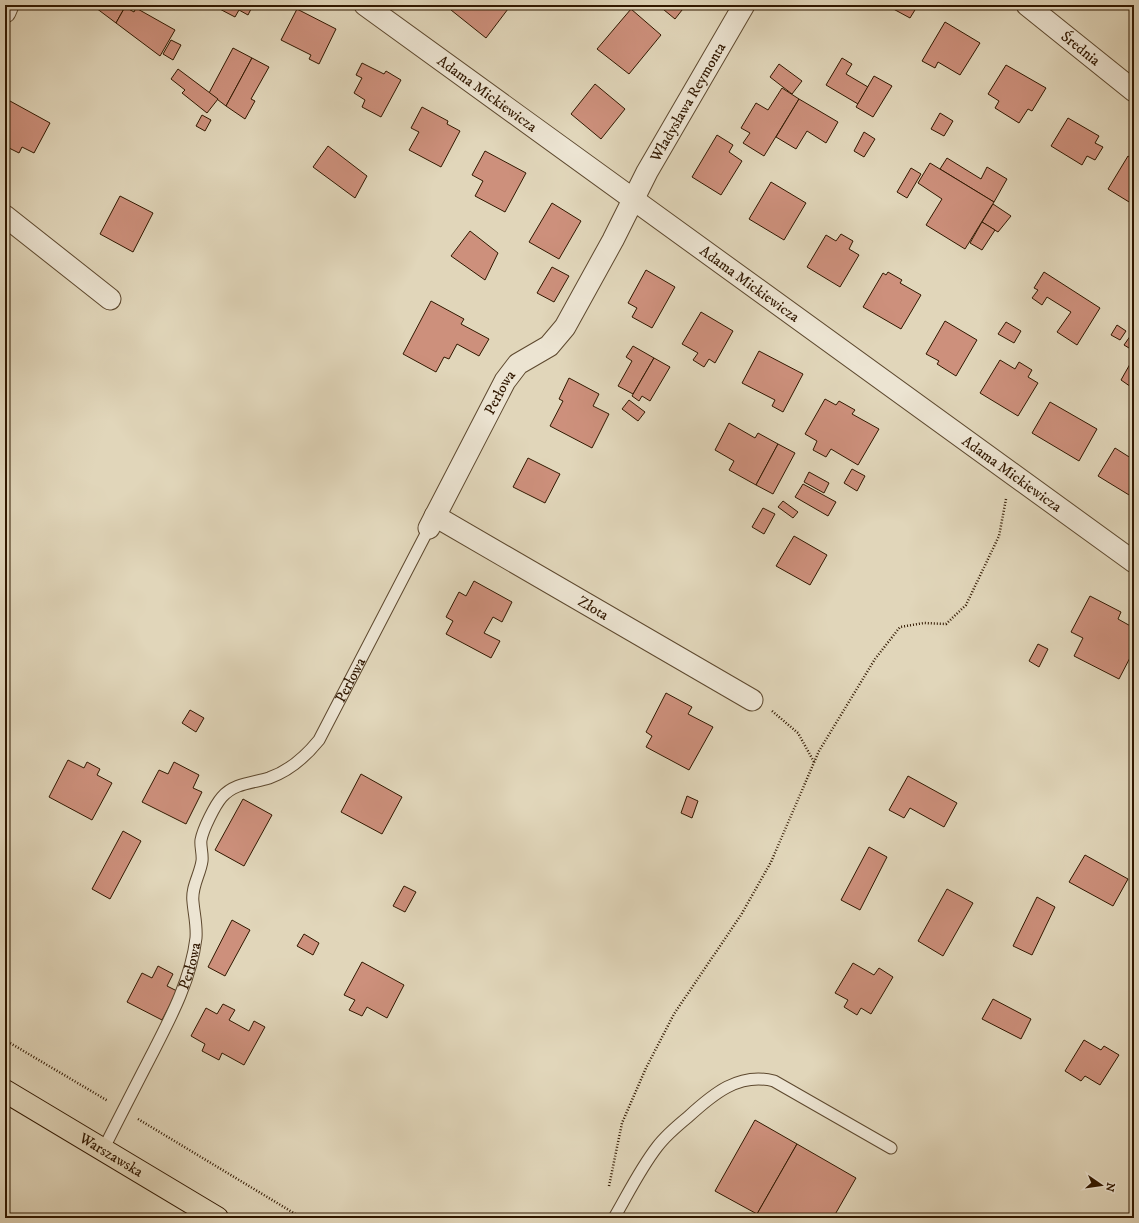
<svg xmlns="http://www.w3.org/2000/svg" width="1139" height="1223" font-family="'IM FELL DW Pica',serif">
	<rect width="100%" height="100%" fill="#e1d6ba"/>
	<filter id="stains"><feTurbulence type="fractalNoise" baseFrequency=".005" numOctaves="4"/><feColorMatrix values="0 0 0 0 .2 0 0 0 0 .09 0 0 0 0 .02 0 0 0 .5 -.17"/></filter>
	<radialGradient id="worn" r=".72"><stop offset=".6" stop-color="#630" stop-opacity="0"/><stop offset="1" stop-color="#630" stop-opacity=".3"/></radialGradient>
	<g fill="#cd907c" stroke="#311800">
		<path d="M92 5H126L116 23Z"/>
		<path d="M212 5H253L248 15 239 10 235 17Z"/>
		<path d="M455 5H511L486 38 451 10Z"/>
		<path d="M658 5H686L675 19Z"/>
		<path d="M886 5H918L910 18Z"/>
		<path d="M125 7 134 12 136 8 175 30 160 56 116 23Z"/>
		<path d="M297 9 336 29 319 64 309 59 311 55 281 40Z"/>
		<path d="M631 9 661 35 629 74 597 49Z"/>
		<path d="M945 22 980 43 960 75 938 62 935 68 922 61Z"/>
		<path d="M171 40 181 45 173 60 163 54Z"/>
		<path d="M233 48 252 58 226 106 209 93Z"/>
		<path d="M252 58 269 67 251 99 255 101 245 119 226 106Z"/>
		<path d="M842 58 852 64 846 74 868 87 858 104 826 85Z"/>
		<path d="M362 63 384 74 386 71 401 80 381 117 362 107 365 100 354 93 362 78 356 75Z"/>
		<path d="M779 64 802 81 792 94 770 77Z"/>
		<path d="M1006 65 1046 88 1032 111 1028 109 1019 123 995 108 999 101 988 94Z"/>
		<path d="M178 69 218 99 207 113 182 93 185 90 171 79Z"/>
		<path d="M874 76 892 86 873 117 856 107Z"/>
		<path d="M595 84 625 109 601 139 571 114Z"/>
		<path d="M782 88 799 99 764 156 743 143 750 133 741 128 756 103 768 110Z"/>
		<path d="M799 99 838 122 826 143 807 131 796 149 776 137Z"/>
		<path d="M10 101 50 123 34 153 22 147 19 153 5 146V111Z"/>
		<path d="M422 107 448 121 447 124 460 131 441 167 409 150 419 132 411 128Z"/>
		<path d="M940 113 953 121 944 136 931 129Z"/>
		<path d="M202 115 211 120 205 131 196 126Z"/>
		<path d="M1068 118 1099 136 1095 143 1103 147 1095 160 1087 156 1082 165 1051 146Z"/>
		<path d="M864 132 875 139 864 157 854 151Z"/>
		<path d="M717 135 733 145 729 152 742 161 721 195 692 177Z"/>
		<path d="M328 146 367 176 355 198 313 167Z"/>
		<path d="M485 151 526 173 505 212 475 196 483 181 472 175Z"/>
		<path d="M1128 156 1134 160V205L1108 189Z"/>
		<path d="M947 158 981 179 987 167 1007 179 994 202 940 169Z"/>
		<path d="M930 163 994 202 965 249 926 225 942 199 918 183Z"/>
		<path d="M911 168 921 174 907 198 897 192Z"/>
		<path d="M771 182 806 203 784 240 749 219Z"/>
		<path d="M120 196 153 213 133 252 100 234Z"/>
		<path d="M552 203 581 221 559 259 529 242Z"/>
		<path d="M993 204 1011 216 998 232 982 222Z"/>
		<path d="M982 222 995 230 982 250 970 243Z"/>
		<path d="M470 231 498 253 485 280 451 256Z"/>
		<path d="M841 234 853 241 849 249 859 255 840 287 807 267 826 235 836 241Z"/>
		<path d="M552 267 569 276 554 302 537 293Z"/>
		<path d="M646 270 675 287 652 328 632 317 637 308 628 303Z"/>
		<path d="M888 272 902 280 900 283 921 295 901 329 863 307 883 273 886 275Z"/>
		<path d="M1044 272 1100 308 1077 345 1057 332 1071 312 1047 297 1042 305 1032 298 1038 290 1034 288Z"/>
		<path d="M431 301 464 319 461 324 489 339 479 356 457 344 449 359 444 357 436 372 403 354Z"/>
		<path d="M701 312 733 331 715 363 709 359 704 367 693 360 698 353 682 344Z"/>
		<path d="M945 321 977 340 956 376 937 364 939 361 926 354Z"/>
		<path d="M1006 322 1021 331 1014 343 998 334Z"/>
		<path d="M1117 325 1126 331 1120 340 1111 335Z"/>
		<path d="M1133 332 1134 333V351L1124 345Z"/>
		<path d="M633 346 654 358 633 394 618 386 632 361 626 357Z"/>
		<path d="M759 351 803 374 783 412 772 406 775 400 742 383Z"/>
		<path d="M1134 357V389L1121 380Z"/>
		<path d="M654 358 670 367 650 401 642 396 639 401 632 396Z"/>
		<path d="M1000 360 1015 369 1019 362 1032 370 1028 377 1038 383 1018 416 980 393Z"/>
		<path d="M569 378 599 394 593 406 609 414 592 448 550 426 563 401 559 399Z"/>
		<path d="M825 399 836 405 839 401 855 410 852 414 879 429 858 465 831 449 826 457 813 450 817 441 805 434Z"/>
		<path d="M629 400 645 412 638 421 622 409Z"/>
		<path d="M1050 402 1097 429 1079 461 1032 433Z"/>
		<path d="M729 423 755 438 758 433 778 444 756 485 729 470 734 461 715 450Z"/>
		<path d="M778 444 795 453 773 494 756 485Z"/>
		<path d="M1115 448 1134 460V498L1098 476Z"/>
		<path d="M528 458 560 474 545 503 513 487Z"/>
		<path d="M852 469 865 476 857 491 844 483Z"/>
		<path d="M809 472 829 483 824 493 804 482Z"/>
		<path d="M803 484 836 502 828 516 795 497Z"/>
		<path d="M783 501 798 512 793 518 778 507Z"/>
		<path d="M763 508 775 514 764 534 752 527Z"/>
		<path d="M794 536 827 555 810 585 776 566Z"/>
		<path d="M474 581 512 602 502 622 493 617 484 633 500 641 491 658 446 634 453 621 446 617 459 592 466 596Z"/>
		<path d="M1090 596 1121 612 1118 619 1134 628V650L1119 679 1074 656 1083 638 1071 632Z"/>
		<path d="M1038 644 1048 649 1039 667 1029 661Z"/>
		<path d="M666 693 692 707 688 714 713 727 689 770 646 747 652 736 646 732Z"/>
		<path d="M190 710 204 718 196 732 182 723Z"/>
		<path d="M68 760 84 768 87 762 100 769 97 775 112 783 92 820 49 797Z"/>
		<path d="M174 762 199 775 193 788 202 792 186 824 142 802 159 770 168 774Z"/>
		<path d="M361 774 402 797 382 834 341 812Z"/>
		<path d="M908 776 957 803 944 827 910 808 904 818 889 810Z"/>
		<path d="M687 796 698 801 692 818 681 813Z"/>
		<path d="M243 799 272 815 244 866 215 850Z"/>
		<path d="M123 831 141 841 110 899 92 889Z"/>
		<path d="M869 847 887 857 860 910 841 900Z"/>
		<path d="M1085 855 1128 879 1113 906 1069 882Z"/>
		<path d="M404 886 416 892 405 912 393 906Z"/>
		<path d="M947 889 973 903 943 956 918 941Z"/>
		<path d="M1037 897 1055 907 1032 955 1013 946Z"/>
		<path d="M232 920 250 930 225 976 208 967Z"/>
		<path d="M304 934 319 943 313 955 297 946Z"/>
		<path d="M362 962 404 985 387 1018 367 1007 362 1016 349 1010 355 1000 344 995Z"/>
		<path d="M853 963 874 975 879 968 893 977 871 1014 861 1008 857 1015 844 1007 848 1000 835 993Z"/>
		<path d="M158 966 173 974 167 986 177 991 162 1020 127 1002 142 973 152 978Z"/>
		<path d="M993 999 1031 1019 1021 1039 982 1019Z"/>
		<path d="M223 1004 235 1010 229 1020 249 1031 254 1021 265 1027 244 1065 222 1053 219 1060 202 1051 205 1044 191 1036 206 1008 217 1014Z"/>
		<path d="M1084 1040 1101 1050 1104 1046 1119 1055 1100 1085 1085 1076 1081 1081 1065 1071Z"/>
		<path d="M755 1120 797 1144 757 1214 715 1191Z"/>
		<path d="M797 1144 856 1178 833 1218H764L757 1214Z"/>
	</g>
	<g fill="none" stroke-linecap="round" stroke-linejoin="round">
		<defs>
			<g id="lane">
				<path id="s1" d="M103 1150C119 1118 135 1087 151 1056 170 1019 191 980 196 938 197 925 194 914 193 902 191 887 200 875 202 861 203 854 200 846 201 840 203 829 215 805 222 797 234 783 253 783 269 778 289 771 306 756 319 740L429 528"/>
				<path d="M614 1218C628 1194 640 1169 657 1147 666 1135 677 1126 688 1117 713 1094 739 1072 774 1081L891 1148"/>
			</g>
			<g id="street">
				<path id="s2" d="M365 5 1134 562"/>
				<path id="s3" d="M1027 5 1134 91"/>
				<path d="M5 12 8 5"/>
				<path d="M5 216 110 299"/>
				<path id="s4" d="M435 516 752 700"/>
				<path id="s5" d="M429 528 505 381 518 364 549 346 565 327 613 240 647 172 744 5"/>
			</g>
			<g id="primary">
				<path id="s6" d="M5 1091 217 1218"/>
			</g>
		</defs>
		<use href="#lane" stroke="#5d482e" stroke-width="13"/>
		<use href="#street" stroke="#5d482e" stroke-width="23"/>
		<use href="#primary" stroke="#311800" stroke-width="24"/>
		<g stroke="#311800" stroke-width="2.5" stroke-dasharray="1 2" stroke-linecap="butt">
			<path d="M999 5 1004 9"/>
			<path d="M772 711 798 733 814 762"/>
			<path d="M5 1040 108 1101"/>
			<path d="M138 1119 302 1218"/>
			<path d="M609 1186 622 1123 646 1068 674 1014 741 915 771 862 819 751 875 659 900 627 924 623 946 624 966 605 999 536 1006 499"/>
		</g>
		<use href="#lane" stroke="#ece4d2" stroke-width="11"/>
		<use href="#street" stroke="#ece4d2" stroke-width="21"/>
		<use href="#primary" stroke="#e1d6ba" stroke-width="22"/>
	</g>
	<g text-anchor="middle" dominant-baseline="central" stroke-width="3" stroke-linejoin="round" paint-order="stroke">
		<g font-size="15" fill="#311800" stroke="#ece4d2">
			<text stroke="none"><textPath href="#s3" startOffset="69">Średnia</textPath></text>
			<text stroke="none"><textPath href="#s2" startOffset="151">Adama Mickiewicza</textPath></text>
			<text stroke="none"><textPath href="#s5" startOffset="504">Władysława Reymonta</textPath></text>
			<text stroke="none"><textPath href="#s2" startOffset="475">Adama Mickiewicza</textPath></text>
			<text stroke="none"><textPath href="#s5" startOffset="153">Perłowa</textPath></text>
			<text stroke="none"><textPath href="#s2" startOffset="799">Adama Mickiewicza</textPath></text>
			<text stroke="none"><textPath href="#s4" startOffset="183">Złota</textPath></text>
			<text stroke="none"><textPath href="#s1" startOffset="563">Perłowa</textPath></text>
			<text stroke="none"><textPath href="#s1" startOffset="204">Perłowa</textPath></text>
			<text stroke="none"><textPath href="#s6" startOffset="124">Warszawska</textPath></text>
		</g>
	</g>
	<rect width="1139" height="1223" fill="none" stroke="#e1d6ba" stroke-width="20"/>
	<rect x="6" y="6" width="1127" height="1211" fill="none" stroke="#311800" stroke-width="2"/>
	<rect x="10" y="10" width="1119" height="1203" fill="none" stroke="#311800"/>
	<g transform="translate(1101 1185) rotate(103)" stroke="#ece4d2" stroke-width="3" paint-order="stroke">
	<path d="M0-3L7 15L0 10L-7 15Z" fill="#311800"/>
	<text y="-6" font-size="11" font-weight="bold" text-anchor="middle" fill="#311800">N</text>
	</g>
	<rect width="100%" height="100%" filter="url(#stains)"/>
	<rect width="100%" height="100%" fill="url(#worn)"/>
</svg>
